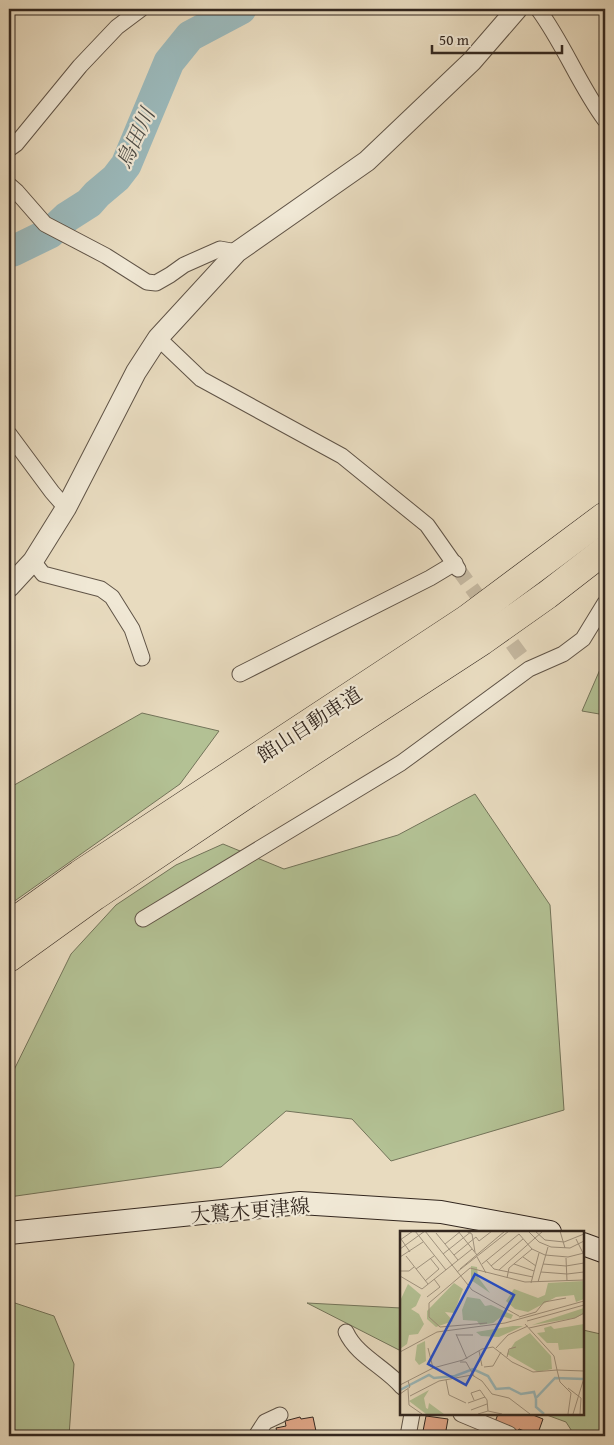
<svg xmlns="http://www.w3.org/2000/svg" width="614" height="1445" font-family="'Gentium Book Plus','Noto Serif JP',serif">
	<rect width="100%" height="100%" fill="#e8dbbf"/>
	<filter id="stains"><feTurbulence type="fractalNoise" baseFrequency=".004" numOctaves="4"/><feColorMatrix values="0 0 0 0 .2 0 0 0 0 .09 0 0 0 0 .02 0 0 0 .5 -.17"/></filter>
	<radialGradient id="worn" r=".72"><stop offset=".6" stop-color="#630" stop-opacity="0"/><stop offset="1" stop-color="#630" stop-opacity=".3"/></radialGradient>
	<g fill="#b3c194" stroke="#73745a">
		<path d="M605 658V715L582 711Z"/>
		<path d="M142 713 219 731 180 784 9 905V788Z"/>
		<path d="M475 794 550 905 564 1110 391 1161 352 1119 286 1111 221 1167 9 1197V1080L71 954 116 905 176 865 223 844 284 869 398 835Z"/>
		<path d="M9 1301 54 1316 74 1364 69 1436H9Z"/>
		<path d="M307 1303 401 1308V1351Z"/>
		<path d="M583 1330 605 1335V1436H575L566 1422 544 1414H583Z"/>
	</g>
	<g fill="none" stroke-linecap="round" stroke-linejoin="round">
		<path stroke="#9bb9bb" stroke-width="31" d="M9 251H13L50 233 67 217 89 203 97 194 116 178 126 165 169 62 190 36 241 9"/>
	</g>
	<g fill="#e0a687" stroke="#33271f">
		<path d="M498 1414H534L533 1415 543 1419 537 1436 519 1429 518 1431 495 1422Z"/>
		<path d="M426 1416 448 1419 445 1436H422Z"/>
		<path d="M300 1417 301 1419 313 1417 317 1436H278L276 1428 286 1426 285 1421Z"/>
	</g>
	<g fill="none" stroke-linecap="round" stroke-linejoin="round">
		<path stroke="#c4b79f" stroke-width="15" stroke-dasharray="15 8" stroke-linecap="butt" d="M458 569 522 657"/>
		<defs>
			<g id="minor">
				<path d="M538 9C564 44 579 85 605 120"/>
				<path d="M9 149 16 144 80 66 117 27 141 9"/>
				<path d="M9 185 17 192 45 224 106 256 147 282 156 283 170 275 184 265 220 249 237 252"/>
				<path d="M158 338 201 379 342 456 427 525 458 569"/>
				<path d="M9 434 52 492 66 508"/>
				<path d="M33 561 43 574 101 589 112 597 132 629 142 658"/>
				<path d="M240 674 430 578 455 563"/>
				<path d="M143 919 401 763 529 669 563 654 583 639 605 603"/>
				<path d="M346 1332C357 1356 385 1367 402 1387"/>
				<path d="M461 1414 509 1434"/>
				<path d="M256 1436 265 1422 280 1415"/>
				<path d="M408 1436 412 1414"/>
			</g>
			<path id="tertiary" d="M9 587 33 561 66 508 136 372 158 338 237 252 367 161 472 61 517 9"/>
			<g id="secondary">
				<path d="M9 1233 300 1203 441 1212 550 1232"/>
				<path d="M583 1244 605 1252"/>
			</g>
			<g id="motorway">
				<path d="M9 925 80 874 467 619 605 516"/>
				<path d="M9 958 95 896 250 792 482 641 547 595 605 550"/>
			</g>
		</defs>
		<use href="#minor" stroke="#605447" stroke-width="17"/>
		<use href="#tertiary" stroke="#605447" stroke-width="22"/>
		<use href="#secondary" stroke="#33271f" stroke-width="24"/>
		<use href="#motorway" stroke="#33271f" stroke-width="29"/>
		<use href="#minor" stroke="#f0e8d5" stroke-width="15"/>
		<use href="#tertiary" stroke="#f0e8d5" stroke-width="20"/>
		<use href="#secondary" stroke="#f0e8d5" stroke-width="22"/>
		<use href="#motorway" stroke="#e8dbbf" stroke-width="28"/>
	</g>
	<g text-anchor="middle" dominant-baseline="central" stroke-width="4.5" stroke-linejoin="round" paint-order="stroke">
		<g font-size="20" fill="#33271f" stroke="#f0e8d5">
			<text transform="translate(309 724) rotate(-33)">館山自動車道</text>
			<text transform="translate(250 1210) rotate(-5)">大鷲木更津線</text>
		</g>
		<g font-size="21" font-style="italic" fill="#4d4c46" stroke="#f0e8d5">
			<text transform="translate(135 138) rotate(-65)">鳥田川</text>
		</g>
	</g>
	<g transform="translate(400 1231)">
		<rect width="184" height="184" fill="#e8dbbf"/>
		<path d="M71 35 77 36 78 46 90 62 71 49ZM184 50V68L176 71 174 64 156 66 128 81 115 78 106 70 114 58 138 67 145 64 148 52ZM54 52 63 58 54 82 45 81 53 90 36 96 27 88V80ZM8 53 21 64 16 75 11 78 19 83 24 93 18 103 9 104 7 113 0 118V70ZM67 66 80 68 85 75 91 74 113 84 111 88 102 85 93 92 80 94 77 90 63 89 62 79ZM184 77V83L175 87 132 94ZM184 93V117L159 119 158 112H147L137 102 145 101 144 97 151 95 154 98ZM113 95H123L99 106 81 105 76 101ZM130 102 151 125 152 138 138 141 107 123 115 111ZM25 110 26 130 19 134 15 129 17 114ZM29 159 24 167 26 177 28 178 29 172 44 183H26L9 170Z" fill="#b3c194"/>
		<path fill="none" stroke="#9bb9bb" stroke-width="2.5" d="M0 159 29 144 34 147 55 145 73 138 88 145 96 158 109 157 121 163 134 161 136 168M136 167 155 147 184 148M136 168V176L144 183"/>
		<path fill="none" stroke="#a0937f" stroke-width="1" d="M15 0 46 39M25 0 72 59 119 85M58 0 77 24M66 0 72 3 75 21M128 0 139 11 151 16 170 17 184 10M135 0 145 9 164 11 184 3M160 0 165 17M36 2 58 29M1 8 10 21M176 8 183 22M0 9 13 0M45 13 61 0M0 18 25 0M43 23 72 0M54 24 76 6 79 10 92 0M6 25 28 53M0 26 23 11M77 26 86 42M123 26 136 35M166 27 167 50M86 29 94 38 133 46M82 33 119 3 132 18 145 24 168 26 184 22M114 33 134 40M143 33 166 35 184 32M91 35 123 8M16 38 34 25M60 38 105 0M99 39 143 0M0 40H9L14 36M57 41 109 0M141 41 167 43 184 41M0 45 22 58 72 18M107 47 109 37 132 18M25 50 39 38 30 27M138 51 148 16M131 52 139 22M27 66 40 56 34 48M119 86 136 81 144 71 166 67M127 90 184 74M87 92 40 96 29 86V72L70 37 125 51 184 49M125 93 154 125 157 139 184 140M129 97 175 87 184 82M56 103 67 128M56 104H73M28 117 33 137M96 117 108 104 128 95M79 120 82 135M0 121 37 101 105 92 184 70M107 126 109 118 116 116M60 131H66L74 145M84 136 93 135 101 121M46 149 49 164 66 172M0 154 33 137 63 129 82 118 93 116 112 131 133 141 157 139 160 151 171 162 168 183M168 157 181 167 180 183M8 158 9 174 22 183M0 163 10 156 8 150M10 165 39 150 72 144 82 150 92 163 109 167 130 183M74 169 71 162 80 159 87 169 88 180M68 172 85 166M71 179 87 173M78 183 88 180 102 183M173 183 184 147"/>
		<path fill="#1d4ed8" fill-opacity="0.15" stroke="#1d4ed8" stroke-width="2.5" d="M75 43 114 64 66 154 28 133Z"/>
		<rect width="184" height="184" fill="none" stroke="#33271f" stroke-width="2.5"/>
	</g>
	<rect width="614" height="1445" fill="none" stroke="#e8dbbf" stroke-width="30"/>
	<rect x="10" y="10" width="594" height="1425" fill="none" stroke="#33271f" stroke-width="2.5"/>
	<rect x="15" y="15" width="584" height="1415" fill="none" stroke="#33271f"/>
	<path d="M432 45v8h130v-8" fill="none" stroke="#33271f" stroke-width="2.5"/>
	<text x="439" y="45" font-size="15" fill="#33271f" stroke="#f0e8d5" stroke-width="4" paint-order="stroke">50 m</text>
	<rect width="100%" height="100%" filter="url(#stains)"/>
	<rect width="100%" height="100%" fill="url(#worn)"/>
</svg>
